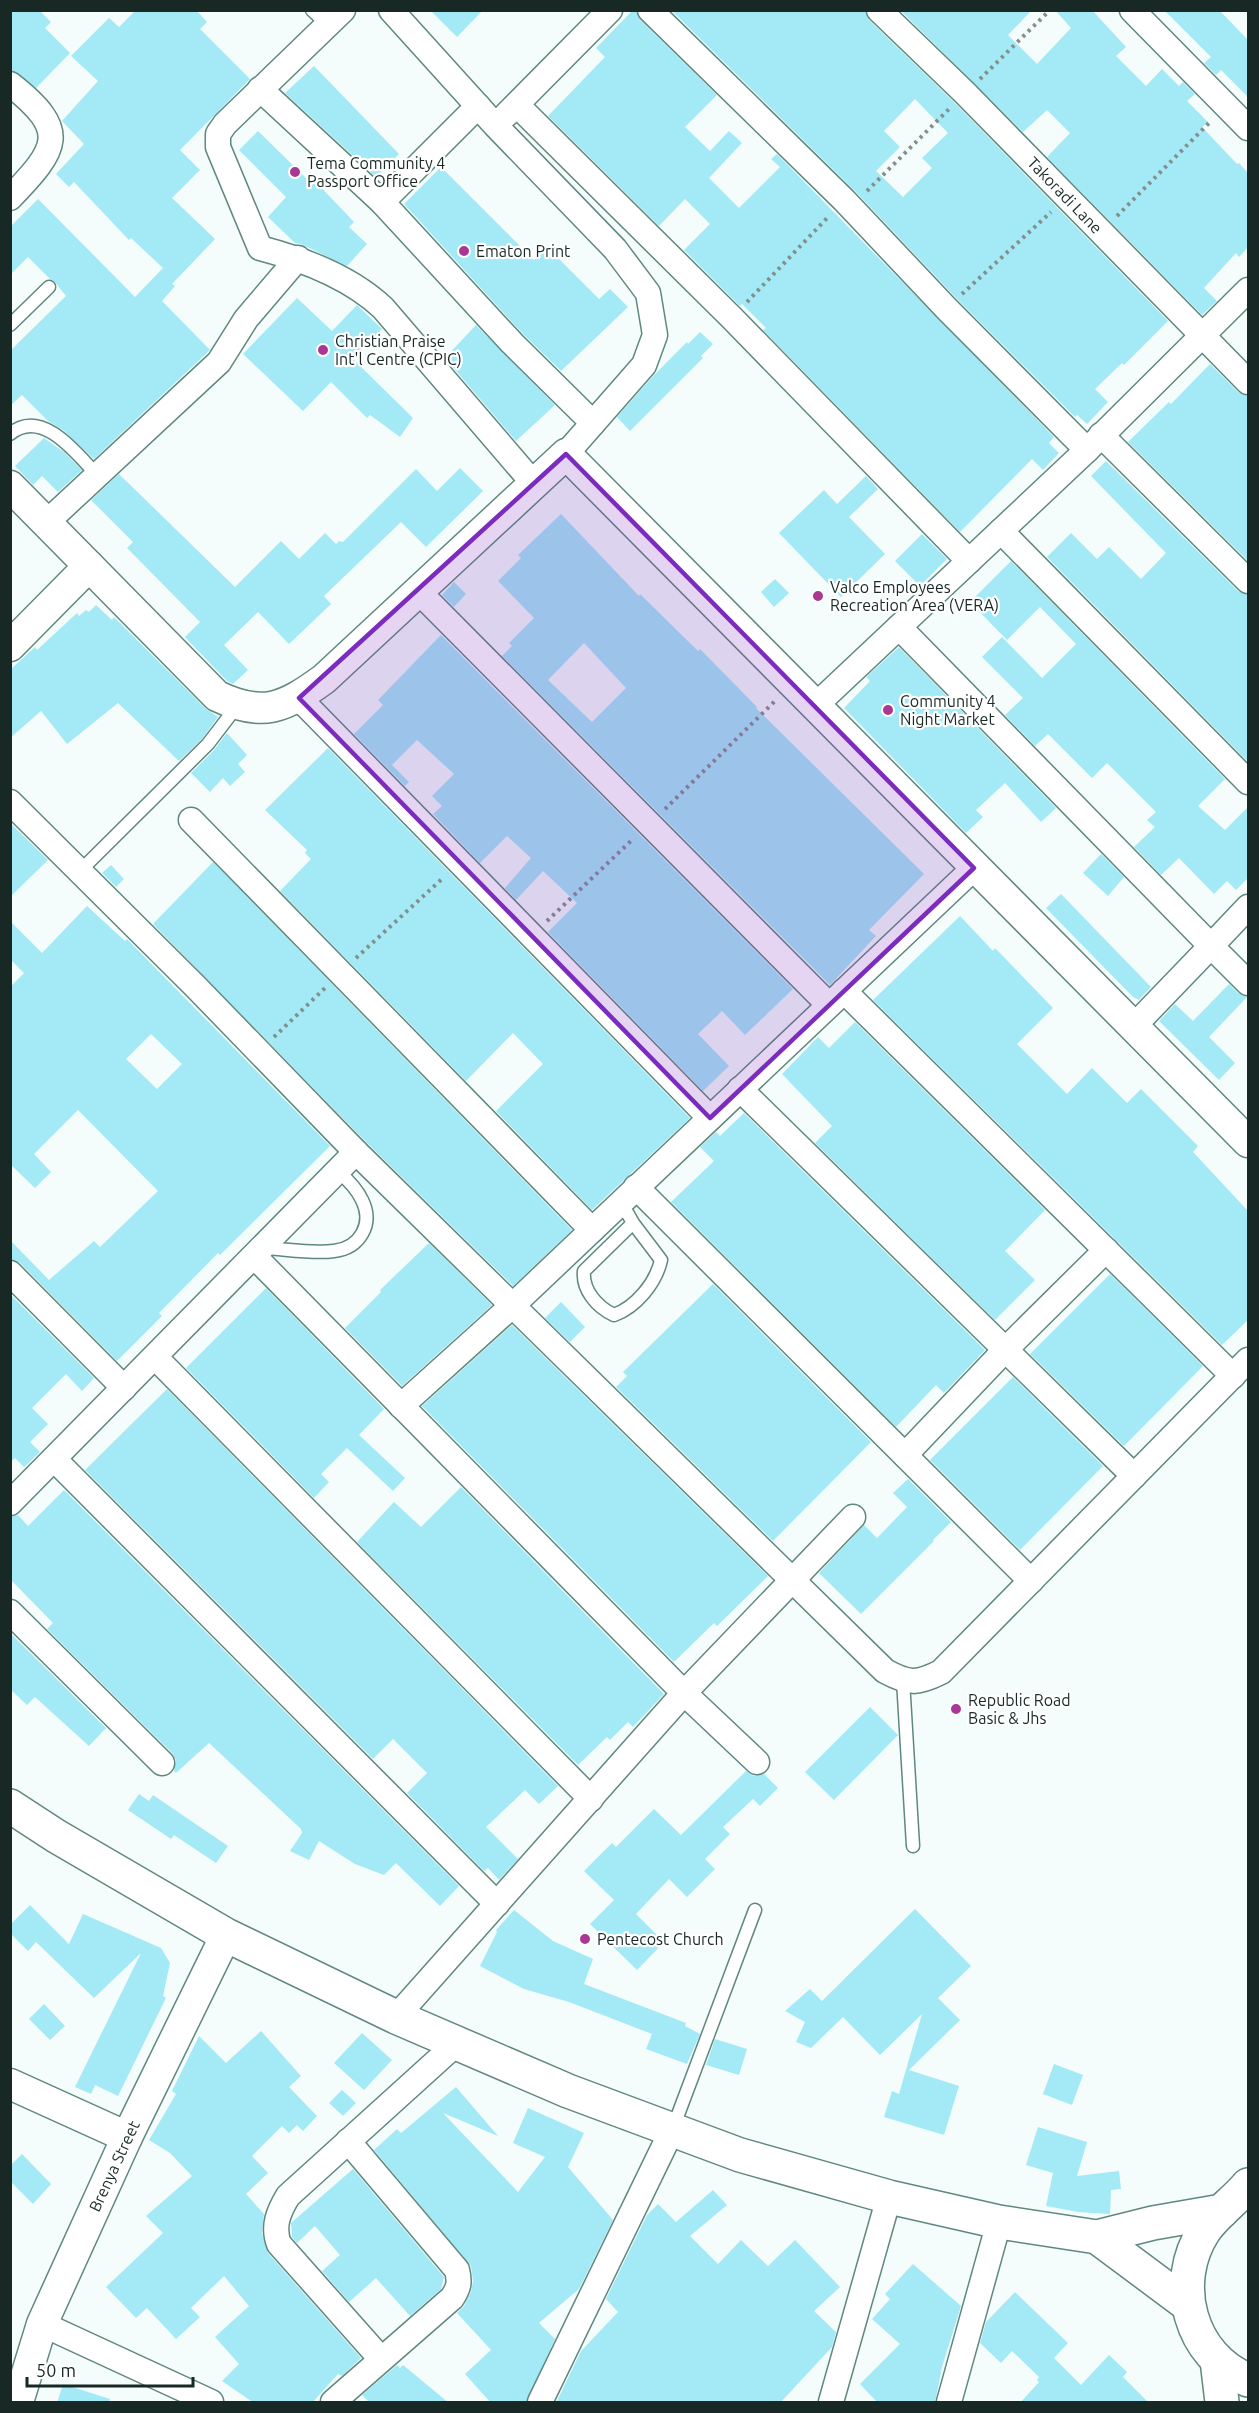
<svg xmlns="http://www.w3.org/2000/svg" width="1259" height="2413" font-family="Ubuntu,sans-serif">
	<rect width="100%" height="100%" fill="#f4fdfb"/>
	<g fill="#a4e9f6" fill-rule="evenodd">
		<path d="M10 10H39L51 22 45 28 70 53 36 88 10 69Z"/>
		<path d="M136 10H196L207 22 200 29 250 79 180 150 200 170 172 198 215 239 172 284 175 286 162 301 210 350 94 459 63 430 48 421 22 395 10 406V351L66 296 54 281 50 279 28 257 10 275V227L38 199 135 297 163 268 131 238 129 240 74 182 69 187 56 174 84 144 62 121 98 81 71 56 109 18 119 27Z"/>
		<path d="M430 10H483L457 37Z"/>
		<path d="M633 10H636L640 20 717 95 685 127 710 151 729 131 742 143 709 178 739 208 780 167 771 159 777 154 1054 437 1049 443 1059 453 1043 470 1032 459 960 532 763 330 766 328 742 304 740 306 684 250 710 224 685 199 659 226 548 116 605 57 596 48Z"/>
		<path d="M671 10H865L869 20 955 103 1168 321 1124 365 1122 363 1095 389 1108 402 1087 424 1077 415 1075 417 956 298 854 190ZM915 99 948 133 922 158 932 168 903 197 876 171 900 147 884 131Z"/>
		<path d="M900 10H1032L1008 35 1037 64 1071 28 1055 10H1092L1126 47 1116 56 1146 86 1162 69 1179 86 1183 82 1195 94 1187 101 1208 122 1202 127 1237 164 1239 163 1248 173V247L1239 257 1236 253 1204 288 1217 301 1202 315 1047 157 1070 133 1047 110 1023 132Z"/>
		<path d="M1164 10H1219L1248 40V97L1221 70 1216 75 1204 63 1211 57Z"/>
		<path d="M314 66 399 154 376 177 285 93Z"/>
		<path d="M258 131 311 183 314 180 354 222 349 227 367 244 347 266 301 244 295 243 268 217 286 197 239 150Z"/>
		<path d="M441 167 534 260 547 247 599 299 610 289 628 307 561 371 522 333 404 204Z"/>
		<path d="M297 298 332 331 357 305 382 329 353 359 413 418 400 437 370 415 367 418 331 382 303 411 243 354Z"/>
		<path d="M476 325 555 405 516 441 445 358Z"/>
		<path d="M700 332 713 344 701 356 703 358 630 431 617 417 655 374 687 342 688 344Z"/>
		<path d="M1210 364 1238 392 1248 396V561L1128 442 1169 402 1171 404Z"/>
		<path d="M44 438 64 452 82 470 58 492 42 476 33 485 15 466Z"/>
		<path d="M1106 461 1238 591 1248 595V762L1047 557 1071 533 1097 559 1109 547 1141 579 1166 553 1091 476Z"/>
		<path d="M460 468 483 491 426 547 401 522 324 596 331 604 289 644 258 612 224 645 248 670 233 684 227 681 185 637 200 622 127 548 133 542 91 500 119 474 235 587 281 541 299 559 325 533 336 544 339 541 343 542 416 469 437 491Z"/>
		<path d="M866 476 878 489 849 517 885 554 841 597 779 533 824 490 837 504Z"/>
		<path d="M561 514 639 596 640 594 698 651 700 649 757 707 756 708 924 874 869 930 876 936 830 985 502 656 512 646 509 643 534 618 498 581 521 558 518 555ZM584 643 626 688 592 722 548 680Z"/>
		<path d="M922 534 947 559 920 586 895 561Z"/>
		<path d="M1011 561 1225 779 1198 806 1225 830 1248 807V878L1236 890 1227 881 1214 894 1179 858 1161 875 1134 847 1155 827 1147 820 1156 812 1107 763 1092 778 1048 734 1035 746 1005 715 1023 698 982 657 1002 637 1042 678 1076 644 1040 607 1007 640 970 602Z"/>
		<path d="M775 579 789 593 774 607 761 592Z"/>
		<path d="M454 582 466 594 454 607 442 595Z"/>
		<path d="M96 605 112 620 114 617 205 708 218 717 202 739 179 761 118 703 67 744 41 711 10 738V670L35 647 37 650 77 613 79 616 86 610 89 612Z"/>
		<path d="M441 635 793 989 745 1035 722 1011 698 1034 729 1066 703 1091 548 932 577 903 543 871 516 900 505 888 531 858 507 836 480 863 433 814 442 806 432 796 454 774 417 740 392 765 409 782 405 786 354 734 383 705 378 700Z"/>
		<path d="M899 647 1056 808 1041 822 1005 783 976 810 983 817 966 833 844 708 870 681 866 677Z"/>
		<path d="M227 733 247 755 238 764 245 772 230 786 223 778 210 792 191 773 214 750Z"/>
		<path d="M328 748 690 1118 592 1210 496 1111 543 1064 513 1033 466 1081 280 891 311 859 305 853 307 850 265 810Z"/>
		<path d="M10 823 48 860 10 897Z"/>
		<path d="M1101 854 1124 877 1108 896 1083 873Z"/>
		<path d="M213 862 572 1230 513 1286 366 1142 153 924Z"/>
		<path d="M111 865 124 879 116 887 102 873Z"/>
		<path d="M1061 894 1151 987 1139 1000 1133 997 1046 908Z"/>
		<path d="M87 906 125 941 127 939 330 1146 220 1255 218 1253 159 1313 162 1316 117 1361 20 1263 10 1259V1240L49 1280 94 1241 100 1247 158 1191 78 1110 34 1154 51 1172 35 1188 10 1164V987L24 973 10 959V921L42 953ZM151 1034 182 1064 157 1089 126 1059Z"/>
		<path d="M960 916 993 951 995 948 1053 1008 1017 1044 1067 1094 1092 1068 1127 1103 1141 1089 1198 1146 1193 1152 1248 1211V1320L1222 1345 873 1000Z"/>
		<path d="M1229 984 1238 993 1247 997 1209 1037 1235 1063 1219 1080 1159 1021 1175 1004 1193 1021Z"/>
		<path d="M855 1022 1045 1210 1005 1251 1035 1280 995 1320 815 1143 832 1126 782 1074 818 1037 829 1048Z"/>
		<path d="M744 1113 985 1350 944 1393 936 1385 896 1427 671 1202 714 1161 700 1147 716 1132 720 1136Z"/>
		<path d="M429 1243 492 1305 402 1386 345 1328 381 1292 380 1290Z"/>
		<path d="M1110 1274 1203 1366 1124 1446 1030 1354Z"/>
		<path d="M713 1284 871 1442 773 1541 616 1387 627 1376 623 1372Z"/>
		<path d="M266 1288 384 1409 359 1435 405 1478 393 1491 347 1448 321 1474 329 1482 314 1498 186 1368Z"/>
		<path d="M10 1294 94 1378 82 1391 66 1374 32 1408 48 1424 30 1442 40 1452 24 1467 15 1458 10 1462Z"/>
		<path d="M561 1302 585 1327 570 1342 545 1318Z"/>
		<path d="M512 1325 768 1576 717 1626 714 1623 674 1662 422 1406Z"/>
		<path d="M1013 1377 1103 1466 1020 1550 930 1460Z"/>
		<path d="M167 1389 558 1786 539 1804 525 1790 486 1827 518 1859 499 1880 488 1868 484 1871 407 1793 427 1773 393 1739 373 1759 85 1470Z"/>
		<path d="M908 1479 951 1522 933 1540 934 1541 861 1614 819 1573 864 1525 877 1538 907 1507 893 1493Z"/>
		<path d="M461 1487 664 1694 633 1727 628 1722 610 1740 607 1737 578 1765 357 1542 394 1502 421 1527Z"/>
		<path d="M64 1490 459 1886 440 1906 396 1863 384 1875 355 1864 319 1841 309 1860 290 1851 302 1833 301 1829 209 1743 176 1773 174 1771 176 1760 172 1753 47 1629 53 1623 10 1579V1517L18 1515 28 1526Z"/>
		<path d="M10 1633 106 1728 89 1746 35 1697 27 1705 10 1689Z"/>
		<path d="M870 1707 898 1735 834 1800 805 1772Z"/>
		<path d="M746 1771 754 1776 764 1774 778 1788 760 1806 753 1799 723 1827 730 1834 705 1859 715 1869 687 1897 669 1879 636 1914 664 1942 637 1970 590 1924 614 1900 584 1871 612 1843 616 1847 654 1809 681 1835Z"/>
		<path d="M139 1794 149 1801 153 1795 228 1846 216 1863 174 1835 171 1839 128 1810Z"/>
		<path d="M30 1905 69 1944 83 1914 161 1948 170 1963 163 1996 166 1998 118 2096 95 2085 91 2094 75 2087 141 1953 94 1998 36 1942 28 1951 10 1933V1925Z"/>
		<path d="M915 1909 971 1966 938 1998 960 2020 909 2070 959 2086 944 2135 884 2117 892 2091 899 2094 922 2014 880 2055 843 2017 811 2048 796 2042 805 2022 785 2011 810 1989 822 2001Z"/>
		<path d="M514 1910 553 1941 593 1959 584 1984 686 2023 685 2026 700 2034 687 2064 646 2049 652 2034 569 2002 524 1989 480 1966 497 1932 496 1930Z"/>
		<path d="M44 2004 65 2026 50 2040 29 2019Z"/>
		<path d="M261 2031 301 2076 289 2087 317 2116 303 2131 297 2125 289 2133 282 2126 252 2156 268 2173 246 2194 264 2214 262 2233 268 2253 361 2358 342 2376 338 2374 312 2403H254L222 2381 239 2364 215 2337 249 2306 224 2276 191 2308 200 2317 176 2339 147 2308 136 2318 106 2287 163 2233 146 2216 192 2176 170 2153 149 2140 176 2094 172 2091 199 2036 226 2063Z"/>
		<path d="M362 2033 392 2060 364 2090 334 2063Z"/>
		<path d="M715 2039 747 2049 739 2075 706 2065Z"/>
		<path d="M1054 2064 1083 2075 1072 2105 1043 2094Z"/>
		<path d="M456 2087 498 2136 443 2113 518 2192 545 2157 513 2143 528 2108 584 2133 568 2167 613 2220 579 2289 539 2323 555 2339 526 2403H491L465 2374 491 2350 457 2313 464 2306 471 2292 473 2281 471 2266 374 2150 397 2129 401 2133Z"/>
		<path d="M342 2090 356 2103 343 2116 329 2103Z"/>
		<path d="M1038 2127 1087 2142 1077 2176 1119 2171 1121 2189 1111 2190 1110 2214 1078 2212 1046 2206 1053 2173 1026 2165Z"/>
		<path d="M22 2154 51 2184 33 2204 10 2181V2166Z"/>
		<path d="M353 2169 444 2277 441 2289 410 2316 376 2278 349 2302 322 2271 340 2255 315 2226 297 2243 292 2237 291 2223Z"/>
		<path d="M713 2190 727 2205 690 2236 718 2264 741 2240 768 2266 795 2240 840 2287 814 2311 836 2332 832 2347 780 2403H556L581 2351 618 2312 606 2299 647 2215 658 2204 676 2222Z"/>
		<path d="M913 2264 961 2306 942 2367 935 2403H878L860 2384 900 2344 872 2319 890 2299 885 2294Z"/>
		<path d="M1015 2292 1068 2343 1054 2358 1081 2385 1109 2355 1127 2372 1123 2377 1149 2403H1020L1039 2382 1037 2380 1039 2377 1012 2351 1001 2363 980 2343 986 2322Z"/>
		<path d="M397 2365 400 2368 403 2365 449 2403H370L362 2395Z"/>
		<path d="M63 2384 110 2399 109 2403H57Z"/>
	</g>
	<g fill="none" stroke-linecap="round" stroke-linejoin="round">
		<defs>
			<g id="service">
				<path d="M312 10 328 25"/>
				<path d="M10 325 49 287"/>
				<path d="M10 434C42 407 77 454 97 475"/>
				<path d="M80 871 208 744 237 706"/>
				<path d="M621 1202 633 1223 661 1260C656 1283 636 1307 614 1315 597 1307 582 1290 584 1271L633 1223"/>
				<path d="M263 1248C285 1249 313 1254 334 1251 360 1248 374 1224 362 1200 357 1189 347 1179 338 1171"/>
				<path d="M903 1680 913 1846"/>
				<path d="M673 2128 755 1910"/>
			</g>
			<g id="minor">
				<path d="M343 10 225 124 218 134V147L260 248C302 259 351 278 383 308L534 484"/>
				<path d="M391 10 495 125 615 249 648 293 655 335 644 365 566 454"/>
				<path d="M650 10 844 200 946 308 1087 450"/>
				<path d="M879 10 965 93 1248 382"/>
				<path d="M1132 10 1248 128"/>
				<path d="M10 84C70 131 58 148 10 198"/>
				<path d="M260 89 382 202"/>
				<path d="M517 105 732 318 969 561"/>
				<path d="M478 106 382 202 512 343 593 423"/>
				<path d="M506 115 610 10"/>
				<path d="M1101 435 1248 581"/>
				<path d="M47 522 219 362 246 319 298 258"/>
				<path d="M1001 531 1248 782"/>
				<path d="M419 592 829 1005"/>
				<path d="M899 627 1211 946 1133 1027"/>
				<path d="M299 698 710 1118"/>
				<path d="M815 706 1087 450 1248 290"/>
				<path d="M10 802 195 986 356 1152 885 1671C909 1684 917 1684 941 1672L1248 1360"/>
				<path d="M191 820 592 1230"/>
				<path d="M1248 907 1211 946 1248 983"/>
				<path d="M844 991 1233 1376"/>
				<path d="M740 1089 1134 1476"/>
				<path d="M636 1187 1031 1581"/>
				<path d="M254 1256 684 1693 757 1762"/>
				<path d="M10 1273 124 1388"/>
				<path d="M155 1357 591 1799"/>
				<path d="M401 1406 513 1305 974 868"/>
				<path d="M905 1455 1005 1350 1106 1250"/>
				<path d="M54 1459 497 1904"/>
				<path d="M10 1503 356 1152"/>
				<path d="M10 1612 162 1763"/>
				<path d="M396 2017 684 1693 853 1517"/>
				<path d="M42 2324 211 2402"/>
				<path d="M381 2359 279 2244C272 2226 279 2211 288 2196L457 2043"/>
				<path d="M333 2402 452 2298C459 2288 460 2282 457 2270L348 2141"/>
				<path d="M540 2402 672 2130"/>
				<path d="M831 2402 889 2197"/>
				<path d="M949 2402 999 2222"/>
			</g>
			<g id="tertiary">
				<path d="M10 486 89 566 10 646"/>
				<path d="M89 566 217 696C263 718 284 708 324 679L566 454 1248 1142"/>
				<path d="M10 2084 127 2137"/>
				<path d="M18 2402 42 2324 127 2137 226 1935"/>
			</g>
			<g id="secondary">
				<path d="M10 1806 56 1836 226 1935 396 2017 568 2091 740 2155 889 2197 999 2222 1097 2237 1153 2223 1222 2211"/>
				<path d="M1097 2237 1187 2304"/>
			</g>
			<g id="trunk">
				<path d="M1248 2185C1235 2201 1216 2213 1204 2231 1170 2283 1190 2357 1248 2380"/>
				<path d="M1217 2360 1222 2402"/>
			</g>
		</defs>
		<use href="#service" stroke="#5f887f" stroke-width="15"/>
		<use href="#minor" stroke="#5f887f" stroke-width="27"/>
		<use href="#tertiary" stroke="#5f887f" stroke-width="33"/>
		<use href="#secondary" stroke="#5f887f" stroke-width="36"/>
		<use href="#trunk" stroke="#5f887f" stroke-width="36"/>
		<g stroke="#828f8c" stroke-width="4" stroke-dasharray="3 4.5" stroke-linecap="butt">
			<path d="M980 79 1050 10"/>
			<path d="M867 191 951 107"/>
			<path d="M1117 216 1211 121"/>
			<path d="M962 294 1051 212"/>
			<path d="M747 302 829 216"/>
			<path d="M665 809 775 701"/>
			<path d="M547 921 633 839"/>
			<path d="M356 958 443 878"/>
			<path d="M274 1037 325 988"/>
		</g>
		<use href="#service" stroke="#fff" stroke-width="12"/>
		<use href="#minor" stroke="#fff" stroke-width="24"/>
		<use href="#tertiary" stroke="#fff" stroke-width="30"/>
		<use href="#secondary" stroke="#fff" stroke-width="33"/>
		<use href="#trunk" stroke="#fff" stroke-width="33"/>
	</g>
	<path fill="#7b2cbf" fill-opacity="0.2" stroke="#7b2cbf" stroke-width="4.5" stroke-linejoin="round" d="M566 454 974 868 710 1118 299 698Z"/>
	<g fill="#a93793" stroke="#fff" stroke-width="2">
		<circle cx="295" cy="172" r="6"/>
		<circle cx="464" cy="251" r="6"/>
		<circle cx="323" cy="350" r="6"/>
		<circle cx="818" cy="596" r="6"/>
		<circle cx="888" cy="710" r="6"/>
		<circle cx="956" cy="1709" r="6"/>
		<circle cx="585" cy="1939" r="6"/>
	</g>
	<g text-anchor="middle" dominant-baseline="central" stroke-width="4.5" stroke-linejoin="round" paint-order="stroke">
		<g font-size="16" fill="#182925" stroke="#fff" text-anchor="start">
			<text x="307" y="163">Tema Community 4<tspan x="307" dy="18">Passport Office</tspan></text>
			<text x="476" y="251">Ematon Print</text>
			<text x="335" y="341">Christian Praise<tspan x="335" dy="18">Int'l Centre (CPIC)</tspan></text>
			<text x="830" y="587">Valco Employees<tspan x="830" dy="18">Recreation Area (VERA)</tspan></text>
			<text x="900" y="701">Community 4<tspan x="900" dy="18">Night Market</tspan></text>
			<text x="968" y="1700">Republic Road<tspan x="968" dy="18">Basic &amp; Jhs</tspan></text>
			<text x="597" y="1939">Pentecost Church</text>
		</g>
		<g font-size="16" fill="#182925" stroke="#fff">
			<text transform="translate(1065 195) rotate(46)">Takoradi Lane</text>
			<text transform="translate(114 2166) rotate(-65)">Brenya Street</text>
		</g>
	</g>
	<rect width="1259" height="2413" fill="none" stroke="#182925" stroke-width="24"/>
	<path d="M27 2377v9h166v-9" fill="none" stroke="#182925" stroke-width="3"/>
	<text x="36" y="2377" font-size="18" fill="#182925" stroke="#ffffff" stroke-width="4.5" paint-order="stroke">50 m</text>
</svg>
